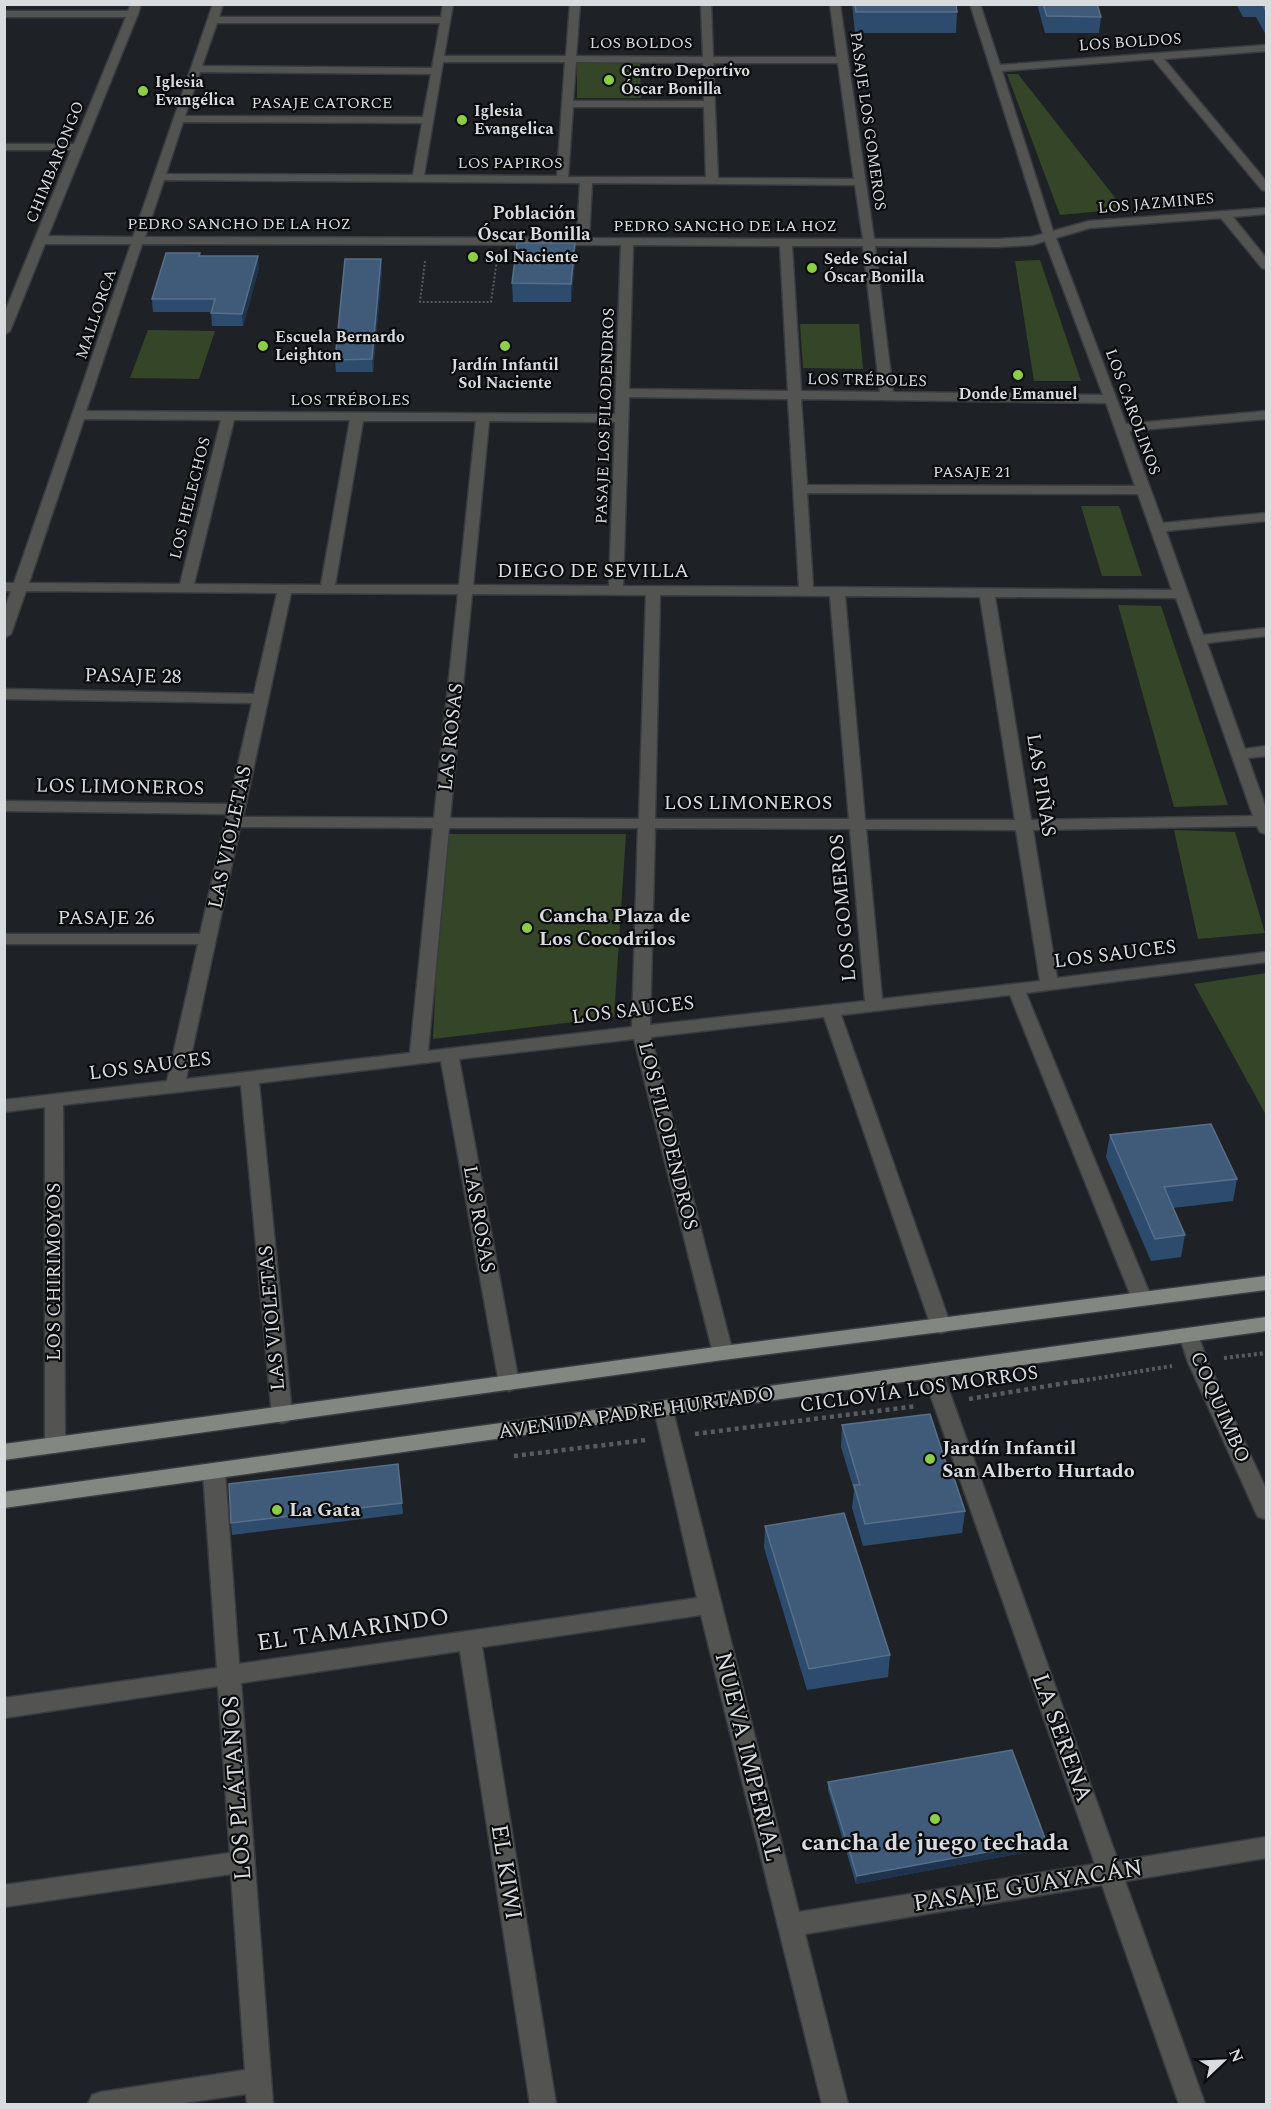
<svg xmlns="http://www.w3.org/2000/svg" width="1271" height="2109" font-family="Spectral,serif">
	<rect width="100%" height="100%" fill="#1e2227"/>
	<g fill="#354527">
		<path d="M640 62 641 98H577V63Z"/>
		<path d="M1007 74H1018L1124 209 1060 215Z"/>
		<path d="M1040 260 1081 381H1034L1015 261Z"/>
		<path d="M800 324H859L863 369 803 368Z"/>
		<path d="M148 330 215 331 199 379 130 378Z"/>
		<path d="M1081 506H1119L1142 576H1102Z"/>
		<path d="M1118 605 1161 606 1228 805 1174 807Z"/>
		<path d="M1174 830 1235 832 1265 933 1198 939Z"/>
		<path d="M443 834H626L614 1017 433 1039Z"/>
		<path d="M1266 973V1115L1194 984Z"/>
	</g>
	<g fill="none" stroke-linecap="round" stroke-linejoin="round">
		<defs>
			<g id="minor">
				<path d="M131 4H141L138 14 48 236 133 237 213 4H223L219 17H441L443 4H453L444 56H566L570 4H580L576 56 703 57 701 4H711L713 57H837L830 4H840L874 239H997L1031 237 1043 234 970 4H980L1000 65 1266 45V51L1164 59 1266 181V191L1262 190 1153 59 1002 71 1053 231 1089 221 1266 208V214L1233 217 1266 258V269L1262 268 1221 218 1090 228 1056 238 1126 424 1266 411V419L1129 431 1163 523 1266 513V521L1166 531 1203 635 1266 628V636L1207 643 1245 749 1266 746V756L1248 758 1266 808V834L1260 832 1257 826 1033 830 1057 978 1266 952V962L1026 993 1152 1299 1149 1304 1142 1306 1135 1304 1132 1299 1010 995 841 1015 951 1326 948 1331 941 1333 934 1331 931 1326 824 1017 651 1037 733 1353 730 1358 723 1360 716 1358 713 1353 634 1039 459 1059 519 1383 516 1388 509 1391 502 1388 499 1383 441 1061 259 1083 292 1415 289 1421 282 1423 275 1421 272 1415 241 1085 63 1105 65 1445 62 1451 55 1453 48 1451 45 1445V1107L4 1112V1100L167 1081 198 944H4V934H200L227 814 4 811V801L229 804 252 703 4 699V689L254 694 277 593 26 591 11 634 4 638V611L11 591H4V583H14L131 244H45L10 331 4 335V314L71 150H4V144H74L126 17H4V11H128ZM217 23H440L432 68 202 66ZM443 62H565L557 176 424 175ZM576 62 703 63 704 101H573ZM713 63H838L854 179 718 178ZM200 72 431 74 423 117 185 116ZM573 107H704L706 177H568ZM183 122 422 123 413 175 166 174ZM164 180 580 183 577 238 145 237ZM592 183 855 185 863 239 589 238ZM1045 241 1103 395 893 392 875 246 997 247 1032 245ZM142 244 621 245 615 414 86 411ZM633 245 780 246 788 391 629 389ZM792 246H863L880 392 801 391ZM629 397 788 399 799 587 623 586ZM801 399 1106 403 1135 486 807 485ZM84 419 221 420 180 584 29 583ZM234 420H350L321 585 194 584ZM363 421H476L459 585H335ZM489 421 615 422 609 586 473 585ZM807 493 1138 494 1172 590 813 587ZM291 593 458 594 434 818 243 817ZM472 594 646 595 639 819 450 818ZM660 595 830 596 849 819H655ZM845 596 980 597 1015 820H865ZM995 597 1176 598 1253 816 1031 820ZM240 827 433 828 410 1053 186 1079ZM449 828H638L632 1027 428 1051ZM655 828 850 829 865 1001 650 1025ZM866 829 1016 830 1040 981 882 999Z"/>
				<path d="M1189 1328 1196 1330 1208 1362 1266 1489V1519L1258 1517 1255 1511 1188 1362 1179 1335 1182 1330Z"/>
				<path d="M932 1363 939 1366 942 1371 1118 1861 1266 1837V1858L1125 1881 1205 2104H1179L1102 1885 805 1934 848 2104H822L701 1615 482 1647 556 2104H530L460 1651 241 1683 273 2104H247L246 2094 177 2104H88L92 2095 101 2092 245 2070 231 1874 4 1907V1885L230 1853 218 1686 4 1718V1698L217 1668 203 1472 207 1466 214 1464 221 1466 225 1472 239 1664 697 1598 654 1409 657 1403 664 1401 671 1403 799 1912 1095 1864 922 1371 925 1366Z"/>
			</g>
			<g id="major">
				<path d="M1266 1276V1290L723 1360 4 1460V1444L723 1346Z"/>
				<path d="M1266 1317V1331L4 1508V1492Z"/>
			</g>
		</defs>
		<use href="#minor" stroke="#383c41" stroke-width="3"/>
		<use href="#major" stroke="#383c41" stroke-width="3"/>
		<path stroke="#585c60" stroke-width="2" stroke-dasharray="2 2" stroke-linecap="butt" d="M425 261 420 302H491L497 260"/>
		<g stroke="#585c60" stroke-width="4" stroke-dasharray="3 3" stroke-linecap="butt">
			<path d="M1224 1358 1266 1353"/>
			<path d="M1075 1382 1172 1366"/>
		</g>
		<g stroke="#585c60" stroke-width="4.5" stroke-dasharray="4 4" stroke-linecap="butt">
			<path d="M969 1399 1084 1380"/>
			<path d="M695 1434 917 1406"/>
			<path d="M514 1456 646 1440"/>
		</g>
		<use href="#minor" fill="#535452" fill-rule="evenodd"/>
		<use href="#major" fill="#838781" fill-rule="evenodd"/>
	</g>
	<g fill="#2d4b6d">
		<path d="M852 4H956L957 12 956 33H855Z"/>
		<path d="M1037 4H1097L1101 17 1099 33H1045Z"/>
		<path d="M1236 4H1266V35L1256 17H1243Z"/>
		<path d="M200 253V256L259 268 243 326H212L211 312H153L152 299Z"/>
		<path d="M575 261 571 302H513L512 283Z"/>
		<path d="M382 271 373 372H336L335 360Z"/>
		<path d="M1110 1135 1237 1179 1233 1201 1173 1208 1185 1235 1181 1257 1151 1261 1106 1157Z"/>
		<path d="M842 1425 947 1466 965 1511 962 1533 863 1546 852 1508 854 1490 841 1447Z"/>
		<path d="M398 1464 403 1514 232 1535 231 1523Z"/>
		<path d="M765 1526 890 1655 888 1677 807 1690 764 1548Z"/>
		<path d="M828 1782 1044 1849 856 1884 828 1790Z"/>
	</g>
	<g fill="#1f344c">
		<path d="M575 243V261L571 302V284Z"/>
		<path d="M258 256 259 268 243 326 242 314Z"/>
		<path d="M381 259 382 271 373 372 372 359Z"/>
		<path d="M1046 1841 1044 1849 856 1884 857 1876Z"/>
	</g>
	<g fill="#3f5b79" stroke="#586f89" stroke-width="1.5">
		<path d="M855 4H956L957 12H856Z"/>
		<path d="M1043 4H1097L1101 17 1047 16Z"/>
		<path d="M1263 4H1266V11Z"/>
		<path d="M517 243H575L571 284 512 283Z"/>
		<path d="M166 253H200L199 256H258L242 314 211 313 215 299H152Z"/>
		<path d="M345 259H381L372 359 335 360Z"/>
		<path d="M1211 1124 1237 1179 1164 1187 1185 1235 1155 1239 1110 1135Z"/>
		<path d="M930 1414 947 1466H950L965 1511 865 1524 854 1485H860L842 1425Z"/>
		<path d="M398 1464 402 1503 231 1523 229 1484Z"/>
		<path d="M844 1513 890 1655 809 1669 765 1526Z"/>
		<path d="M1012 1750 1046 1841 857 1876 828 1782Z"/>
	</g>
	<g fill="#8cce45" stroke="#0a0b0d" stroke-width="2">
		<circle cx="609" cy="80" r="6"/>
		<circle cx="143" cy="91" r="6"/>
		<circle cx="462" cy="120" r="6"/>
		<circle cx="473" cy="257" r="6"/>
		<circle cx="812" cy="268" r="6"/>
		<circle cx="263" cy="346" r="6"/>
		<circle cx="505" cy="346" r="6"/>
		<circle cx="1018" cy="375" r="6"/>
		<circle cx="527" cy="928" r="6"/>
		<circle cx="930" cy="1459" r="6"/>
		<circle cx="277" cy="1510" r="6"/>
		<circle cx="935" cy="1819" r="6"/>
	</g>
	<g text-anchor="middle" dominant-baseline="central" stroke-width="4.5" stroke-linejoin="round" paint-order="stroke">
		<g font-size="16" fill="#d9dcdf" stroke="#0a0b0d">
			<text transform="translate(1130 42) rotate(-4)">LOS BOLDOS</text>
			<text x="641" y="43">LOS BOLDOS</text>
			<text x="322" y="103">PASAJE CATORCE</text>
			<text transform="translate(868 121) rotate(82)">PASAJE LOS GOMEROS</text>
			<text transform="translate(55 162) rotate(-68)">CHIMBARONGO</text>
			<text x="510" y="163">LOS PAPIROS</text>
			<text transform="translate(1156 203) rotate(-5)">LOS JAZMINES</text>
			<text x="239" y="224">PEDRO SANCHO DE LA HOZ</text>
			<text x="725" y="226">PEDRO SANCHO DE LA HOZ</text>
			<text transform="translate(96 314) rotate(-71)">MALLORCA</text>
			<text transform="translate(867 380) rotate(1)">LOS TRÉBOLES</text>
			<text x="350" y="400">LOS TRÉBOLES</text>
			<text transform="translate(1133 412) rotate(70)">LOS CAROLINOS</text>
			<text transform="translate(605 416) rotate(-88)">PASAJE LOS FILODENDROS</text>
			<text x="972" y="472">PASAJE 21</text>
			<text transform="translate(190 498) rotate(-76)">LOS HELECHOS</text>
		</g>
		<g font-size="16" font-weight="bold" fill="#d9dcdf" stroke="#0a0b0d" text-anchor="start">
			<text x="621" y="71">Centro Deportivo<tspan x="621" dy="18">Óscar Bonilla</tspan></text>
			<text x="155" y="82">Iglesia<tspan x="155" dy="18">Evangélica</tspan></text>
			<text x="474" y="111">Iglesia<tspan x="474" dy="18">Evangelica</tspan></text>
			<text x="485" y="257">Sol Naciente</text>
			<text x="824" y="259">Sede Social<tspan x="824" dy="18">Óscar Bonilla</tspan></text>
			<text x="275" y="337">Escuela Bernardo<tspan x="275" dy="18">Leighton</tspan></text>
			<text x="505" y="365" text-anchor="middle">Jardín Infantil<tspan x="505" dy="18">Sol Naciente</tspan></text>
			<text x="1018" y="394" text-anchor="middle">Donde Emanuel</text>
		</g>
		<g font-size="18" font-weight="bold" fill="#d9dcdf" stroke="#0a0b0d">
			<text x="534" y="213">Población<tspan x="534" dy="21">Óscar Bonilla</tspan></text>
		</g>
		<g font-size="20" fill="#d9dcdf" stroke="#0a0b0d">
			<text x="593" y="571">DIEGO DE SEVILLA</text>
			<text transform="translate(133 676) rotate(1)">PASAJE 28</text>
			<text transform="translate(451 737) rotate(-84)">LAS ROSAS</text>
			<text transform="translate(1041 785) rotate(81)">LAS PIÑAS</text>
			<text transform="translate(120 787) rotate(1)">LOS LIMONEROS</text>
			<text x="748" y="803">LOS LIMONEROS</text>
			<text transform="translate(230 837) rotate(-78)">LAS VIOLETAS</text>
			<text transform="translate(843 908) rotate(-95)">LOS GOMEROS</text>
			<text x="106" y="918">PASAJE 26</text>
			<text transform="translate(1115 954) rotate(-7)">LOS SAUCES</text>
			<text transform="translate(633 1010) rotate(-7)">LOS SAUCES</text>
			<text transform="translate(150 1066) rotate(-7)">LOS SAUCES</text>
			<text transform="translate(668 1136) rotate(76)">LOS FILODENDROS</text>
			<text transform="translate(479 1219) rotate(80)">LAS ROSAS</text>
			<text transform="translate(54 1272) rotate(-90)">LOS CHIRIMOYOS</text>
			<text transform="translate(272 1318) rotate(-95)">LAS VIOLETAS</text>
			<text transform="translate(919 1389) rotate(-8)">CICLOVÍA LOS MORROS</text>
			<text transform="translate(1220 1407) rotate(66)">COQUIMBO</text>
			<text transform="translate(636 1413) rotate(-8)">AVENIDA PADRE HURTADO</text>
		</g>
		<g font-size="20" font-weight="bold" fill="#d9dcdf" stroke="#0a0b0d" text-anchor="start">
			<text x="539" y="916">Cancha Plaza de<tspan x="539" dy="23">Los Cocodrilos</tspan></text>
			<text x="942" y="1448">Jardín Infantil<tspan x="942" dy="23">San Alberto Hurtado</tspan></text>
			<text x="289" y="1510">La Gata</text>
		</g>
		<g font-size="24" fill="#d9dcdf" stroke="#0a0b0d">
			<text transform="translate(353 1630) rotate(-8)">EL TAMARINDO</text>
			<text transform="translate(1062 1738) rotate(70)">LA SERENA</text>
			<text transform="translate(748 1757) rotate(76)">NUEVA IMPERIAL</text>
			<text transform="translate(237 1788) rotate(-94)">LOS PLÁTANOS</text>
			<text transform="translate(506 1872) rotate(81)">EL KIWI</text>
			<text transform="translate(1028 1886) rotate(-9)">PASAJE GUAYACÁN</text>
		</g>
		<g font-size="24" font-weight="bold" fill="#d9dcdf" stroke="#0a0b0d">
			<text x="935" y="1843">cancha de juego techada</text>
		</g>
	</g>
	<rect width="1271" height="2109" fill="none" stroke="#d9dcdf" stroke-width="12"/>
	<g transform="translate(1223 2061) rotate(67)" stroke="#0a0b0d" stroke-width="4.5" paint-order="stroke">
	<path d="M0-4.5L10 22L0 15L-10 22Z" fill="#d9dcdf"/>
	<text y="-9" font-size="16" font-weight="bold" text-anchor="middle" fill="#d9dcdf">N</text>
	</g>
</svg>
